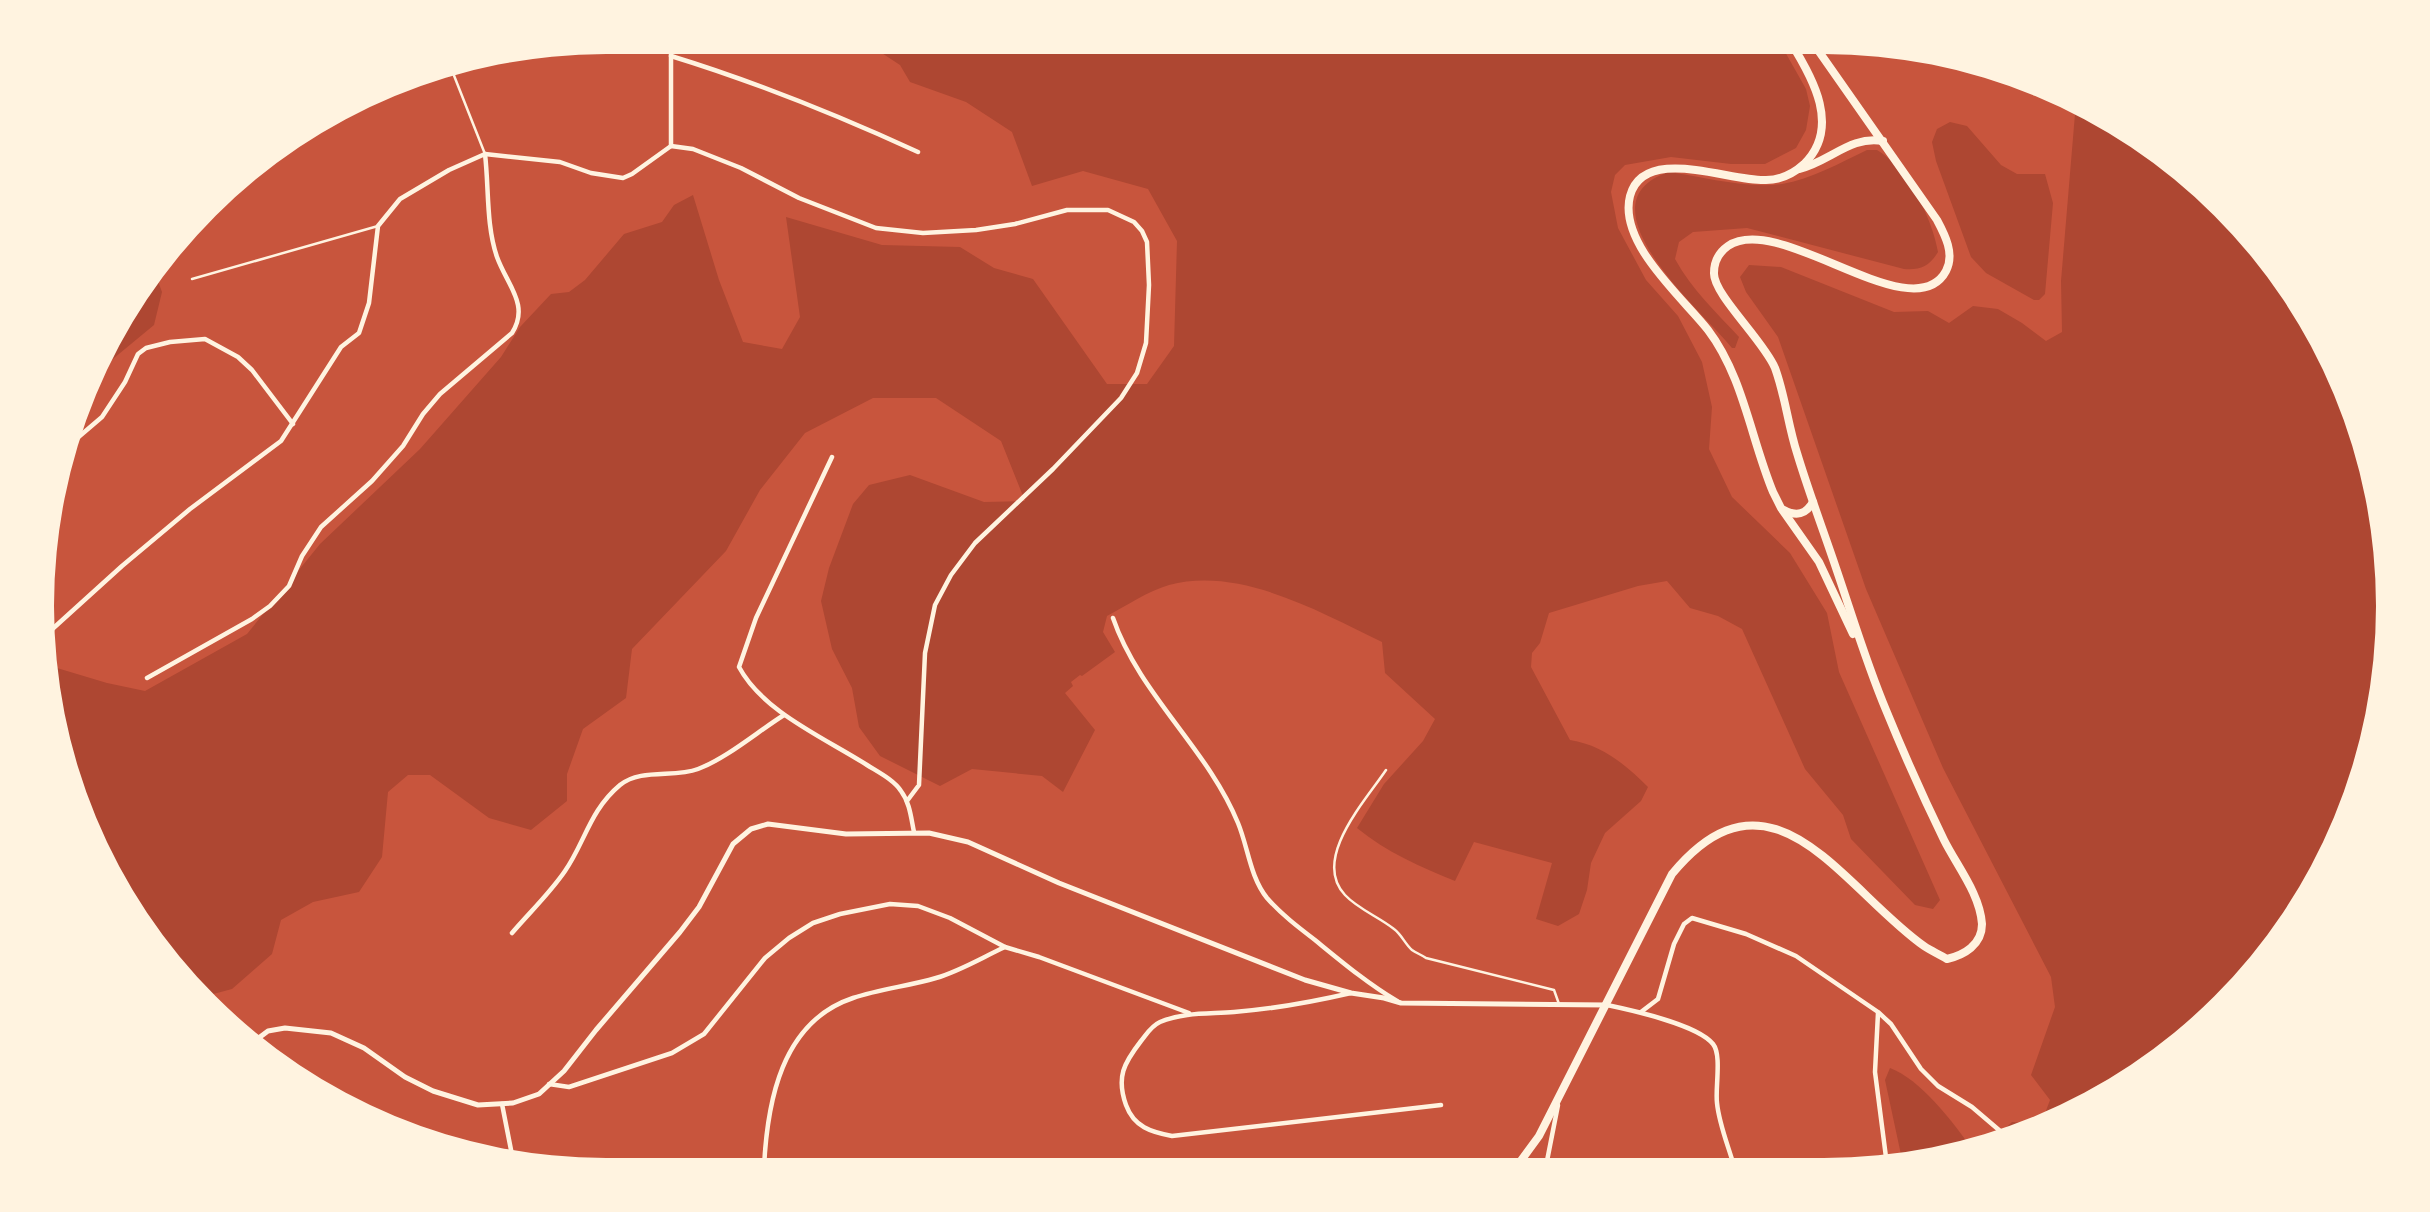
<svg xmlns="http://www.w3.org/2000/svg" width="2430" height="1212" font-family="'Open Sans',sans-serif">
	<rect width="100%" height="100%" fill="#c8553d"/>
	<g fill="#ae4732">
		<path d="M865 42 1780 43 1806 89 1810 106 1806 130 1796 148 1765 164H1731L1671 157 1625 165 1615 175 1611 192 1618 228 1646 280 1678 316 1702 362 1712 407 1709 449 1732 497 1790 553 1827 613 1839 672 1940 900 1933 909 1915 905 1851 839 1843 815 1805 769 1742 629 1718 616 1690 608 1667 581 1638 586 1549 613 1540 643 1532 653 1531 667 1570 740C1602 745 1625 764 1648 787L1641 801 1605 833 1591 863 1587 890 1579 914 1558 926 1536 919 1552 863 1474 842 1455 881C1421 867 1386 852 1357 828L1384 784 1423 741 1435 719 1385 673 1382 642C1320 612 1240 566 1169 585 1148 591 1126 606 1107 616L1103 632 1115 652 1082 676 1080 675 1071 682 1073 686 1065 693 1095 730 1063 792 1042 776 972 769 940 786 880 756 859 727 852 688 832 649 821 601 829 568 853 504 869 485 910 475 984 502 1025 501 1001 441 936 398H873L805 433 760 490 726 551 632 649 626 698 583 729 567 774V801L531 830 489 818 430 775H408L388 792 382 857 359 892 313 902 281 920 272 954 232 989 202 997 100 855 47 679V665L107 683 145 691 247 634 320 544 420 449 501 357 520 327 551 294 569 292 585 280 624 234 662 222 674 205 693 195 719 280 743 342 782 349 800 317 786 217 882 245 960 247 994 268 1033 279 1107 384H1147L1174 346 1177 241 1148 189 1083 171 1032 186 1012 132 966 102 910 82 900 65Z"/>
		<path d="M2076 102 2167 158 2248 234 2312 324 2358 424 2383 532 2387 642 2369 752 2330 855 2248 978 2167 1054 2039 1127 1993 1140 2012 1122 2041 1124 2050 1100 2031 1075 2055 1007 2051 977 1943 768 1866 589 1778 337 1746 292 1740 277 1749 265 1781 267 1894 312 1928 311 1949 323 1973 306 1998 309 2022 323 2046 341 2062 332 2061 281Z"/>
		<path d="M1950 122 1967 126 2001 165 2017 174H2045L2053 203 2045 294 2039 300H2034L1986 273 1971 257 1936 161 1932 142 1937 129Z"/>
		<path d="M1867 150H1877C1908 168 1932 218 1938 252 1929 267 1920 270 1904 269L1747 228 1693 232 1679 242 1675 259C1692 290 1716 312 1739 337L1735 348H1732C1703 312 1575 203 1669 172 1704 177 1747 189 1782 184 1811 179 1840 163 1867 150Z"/>
		<path d="M155 273 162 292 154 325 108 363 84 394 137 293Z"/>
		<path d="M1890 1068C1920 1079 1952 1121 1970 1146L1903 1164 1885 1080Z"/>
	</g>
	<g fill="none" stroke-linecap="round" stroke-linejoin="round">
		<g stroke="#fff3e0" stroke-width="2.5">
			<path d="M448 68 453 73 485 154"/>
			<path d="M192 279 378 226"/>
			<path d="M1386 770C1366 800 1311 859 1345 895 1358 909 1379 917 1394 929 1402 935 1405 944 1412 950 1416 953 1422 955 1426 958L1554 990 1559 1004"/>
		</g>
		<g stroke="#fff3e0" stroke-width="4.5">
			<path d="M671 42V146"/>
			<path d="M671 56C756 82 837 115 918 152"/>
			<path d="M671 146 693 149 741 168 799 198 876 228 923 233 976 230 1015 224 1067 210H1108L1134 222 1142 231 1147 242 1149 285 1146 343 1137 373 1121 398 1053 469 975 543 951 575 935 605 925 653 919 785 907 801"/>
			<path d="M68 446 102 417 125 382 138 354 146 348 170 342 205 339 238 357 252 370 293 424"/>
			<path d="M832 457 756 618 739 667C763 712 825 738 867 765 878 772 894 780 901 791 910 803 911 818 914 832"/>
			<path d="M1113 618C1139 694 1208 749 1238 823 1248 847 1250 877 1267 898 1281 914 1298 927 1315 940 1342 962 1367 983 1397 1001"/>
			<path d="M48 633 122 566 190 509 281 441 341 347 359 333 369 303 378 226 400 199 449 170 485 154 560 162 591 173 623 178 632 174 671 146"/>
			<path d="M147 678 252 619 270 606 289 586 302 556 321 527 372 481 403 446 423 414 440 394 512 333C530 305 507 285 497 257 486 225 489 188 485 154"/>
			<path d="M512 933C530 912 550 893 565 871 585 842 590 810 620 785 641 768 674 778 698 769 727 758 757 732 784 715"/>
			<path d="M1351 993C1312 1002 1273 1009 1234 1012 1208 1014 1184 1012 1160 1022 1151 1026 1146 1035 1141 1041 1124 1063 1116 1077 1126 1105 1134 1127 1151 1132 1172 1136L1441 1105"/>
			<path d="M1607 1005C1631 1010 1698 1025 1713 1044 1722 1055 1715 1088 1717 1103 1719 1124 1728 1145 1734 1166"/>
			<path d="M1641 1012 1658 999 1674 944 1684 924 1692 918 1746 934 1796 956 1878 1012 1891 1024 1921 1069 1938 1086 1972 1107 2006 1136"/>
			<path d="M1878 1013 1875 1072 1887 1165"/>
			<path d="M549 1084 569 1087 672 1053 704 1034 765 958 789 938 813 923 840 914 890 904 918 906 950 918 1005 947"/>
			<path d="M502 1104 513 1160"/>
			<path d="M1546 1166 1558 1105"/>
			<path d="M764 1168C767 1103 781 1022 853 998 880 989 909 986 936 978 960 971 983 957 1005 947L1039 957 1189 1013"/>
		</g>
		<path stroke="#fff3e0" stroke-width="5" d="M256 1040 268 1031 285 1028 331 1033 364 1048 405 1077 433 1091 478 1105 513 1103 539 1094 564 1071 596 1030 680 932 699 907 733 844 751 829 768 824 846 834 929 833 968 842 1059 883 1305 980 1351 993 1384 998 1401 1003 1607 1005"/>
		<g stroke="#fff3e0" stroke-width="8">
			<path d="M1791 43C1813 78 1841 128 1804 164 1793 174 1780 180 1766 180 1730 182 1644 144 1630 196 1618 243 1682 297 1708 330 1743 376 1751 439 1773 492L1781 508 1819 562 1853 634"/>
			<path d="M1799 169C1829 162 1851 135 1883 141"/>
			<path d="M1784 510C1797 517 1806 514 1813 502"/>
			<path d="M1517 1166 1539 1136 1672 874C1772 753 1843 889 1924 946 1931 951 1939 954 1947 959 1964 955 1982 945 1982 924 1980 894 1957 866 1944 840 1923 797 1904 754 1886 710 1867 665 1853 618 1837 571 1824 532 1809 493 1797 453 1788 425 1785 395 1775 368 1764 341 1713 294 1714 273 1714 262 1718 253 1728 246 1780 211 1913 332 1946 271 1955 254 1945 235 1937 220L1813 43"/>
		</g>
	</g>
	<path d="M0 0H2430V1212H0ZM606 54H1824A552 552 0 0 1 2376 606V606A552 552 0 0 1 1824 1158H606A552 552 0 0 1 54 606V606A552 552 0 0 1 606 54Z" fill="#fff3e0" fill-rule="evenodd"/>
</svg>
